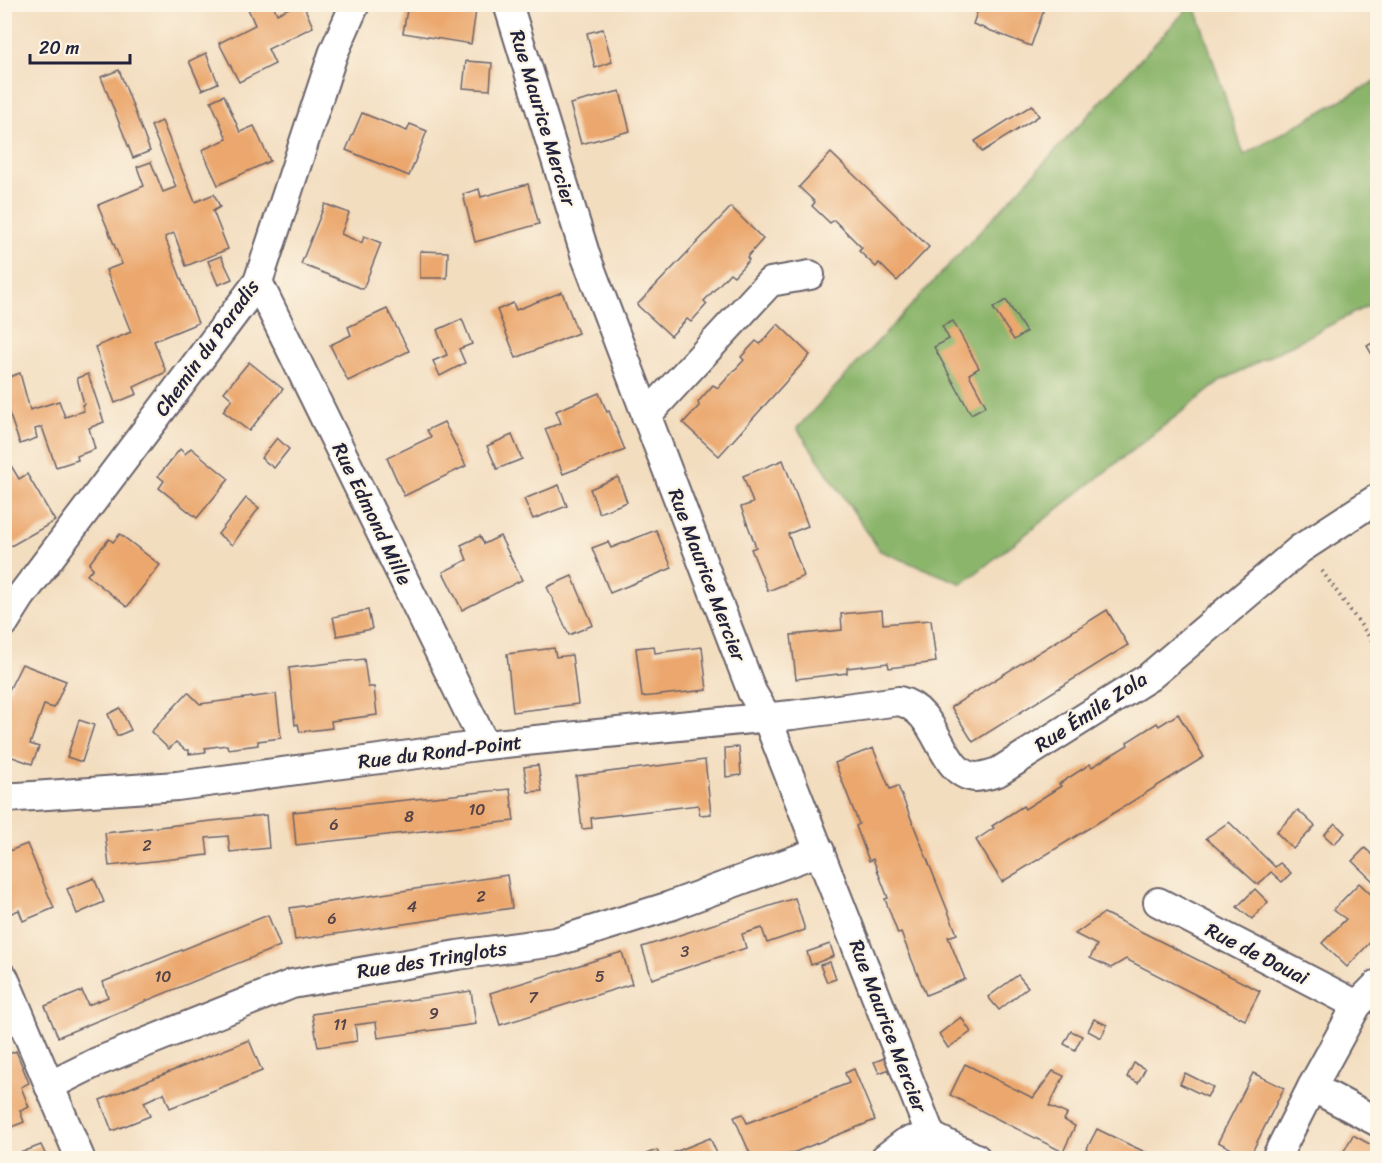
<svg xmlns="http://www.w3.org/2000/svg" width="1382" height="1163" font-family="Sriracha,sans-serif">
	<rect width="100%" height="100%" fill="#fcf5e5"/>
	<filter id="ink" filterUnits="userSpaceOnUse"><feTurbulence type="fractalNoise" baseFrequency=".0167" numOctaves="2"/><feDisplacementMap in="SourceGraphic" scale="12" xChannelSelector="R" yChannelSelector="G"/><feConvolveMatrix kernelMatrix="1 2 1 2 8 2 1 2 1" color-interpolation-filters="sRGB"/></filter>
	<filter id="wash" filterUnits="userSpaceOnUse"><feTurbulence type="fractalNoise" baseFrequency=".008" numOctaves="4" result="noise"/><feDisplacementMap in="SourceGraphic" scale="24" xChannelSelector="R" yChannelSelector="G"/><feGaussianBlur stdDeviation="1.35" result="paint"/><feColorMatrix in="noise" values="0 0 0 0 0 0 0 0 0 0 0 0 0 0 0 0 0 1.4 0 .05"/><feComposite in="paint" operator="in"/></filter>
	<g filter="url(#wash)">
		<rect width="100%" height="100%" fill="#f3ddbf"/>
		<path fill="#8cb56c" stroke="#576c54" stroke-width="1.5" d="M1191 5H1195L1244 155 1377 80V301L1221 381 962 584 880 551 797 428Z"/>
		<g id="blocks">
			<g fill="#eba76d">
				<path d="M246 4H273L277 14 297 4H303L313 27 268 49 275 64 239 82 219 43 255 25Z"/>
				<path d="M408 4H477L471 44 403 33Z"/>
				<path d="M980 4H1046L1031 46 973 24Z"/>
				<path d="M603 29 612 62 595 68 587 33Z"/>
				<path d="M206 53 218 83 202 90 189 61Z"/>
				<path d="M466 61 492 63 490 90 463 88Z"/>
				<path d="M119 70 150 151 133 158 101 77Z"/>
				<path d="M620 91 630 131 581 144 570 104Z"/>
				<path d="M224 95 240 132 254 126 270 161 218 185 202 150 227 139 211 101Z"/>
				<path d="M1032 105 1039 116 982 152 975 141Z"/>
				<path d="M362 113 407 131 410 124 427 131 409 176 346 150Z"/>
				<path d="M162 121 195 202 214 194 220 207 213 211 228 249 186 266 174 233 165 237 198 323 154 341 166 372 134 387 137 394 115 403 95 347 131 332 106 270 122 264 98 205 144 186 137 167 151 162 163 192 176 187 151 126Z"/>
				<path d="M831 153 929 247 897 281 879 263 876 267 859 251 862 248 834 220 830 223 812 206 815 202 799 187Z"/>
				<path d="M528 184 539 224 475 242 463 194 479 189 481 197Z"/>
				<path d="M325 204 349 213 341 234 362 243 364 236 381 243 363 289 301 264Z"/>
				<path d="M731 207 763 239 747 257 749 260 734 276 730 273 704 301 707 304 691 322 687 319 671 336 637 305Z"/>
				<path d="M420 251 448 252 447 278H420Z"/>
				<path d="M221 256 232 279 218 285 208 261Z"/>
				<path d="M562 292 578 333 516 358 497 310 513 303 516 310Z"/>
				<path d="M1006 300 1026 332 1014 340 993 308Z"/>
				<path d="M387 309 409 351 348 381 330 345 351 335 348 327Z"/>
				<path d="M462 319 472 344 459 349 465 363 440 376 433 361 447 355 437 330Z"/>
				<path d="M953 321 979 368 969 374 986 406 971 414 934 347 949 339 942 326Z"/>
				<path d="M778 324 810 355 719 456 683 423 699 406 698 402 713 385 718 388 744 360 741 357 756 341 760 344Z"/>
				<path d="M1377 340V363L1367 346Z"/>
				<path d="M249 362 283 389 249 431 223 411 232 399 224 392Z"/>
				<path d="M20 373 30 410 59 401 65 417 84 411 82 405 84 404 77 378 88 374 104 422 89 428 95 449 77 456 78 460 56 467 42 427 35 429 37 438 20 444 4 399V379Z"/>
				<path d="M599 393 607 412 609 411 625 450 563 474 545 429 561 423 556 411Z"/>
				<path d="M444 422 466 466 404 496 387 458 431 437 427 430Z"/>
				<path d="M512 435 522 459 497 469 487 446Z"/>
				<path d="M277 438 289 449 274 468 261 458Z"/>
				<path d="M191 448 229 479 197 518 159 488 164 481 158 476 168 464 180 449 185 454Z"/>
				<path d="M4 454 19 479 27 474 55 521 4 550Z"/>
				<path d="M783 460 808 526 788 534 804 576 768 591 751 549 756 547 741 507 753 503 743 476Z"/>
				<path d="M618 477 627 502 599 513 590 489Z"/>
				<path d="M559 485 567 506 533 519 524 499Z"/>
				<path d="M246 498 259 508 232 545 218 534Z"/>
				<path d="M656 530 672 568 610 593 592 548 608 542 611 548Z"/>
				<path d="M120 534 160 565 127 607 87 575 93 568 89 564 99 551 109 539 113 542Z"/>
				<path d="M480 536 484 544 500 536 522 580 462 610 443 572 467 560 461 545Z"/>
				<path d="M572 576 593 625 569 635 547 587Z"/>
				<path d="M368 610 372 629 337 636 333 617Z"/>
				<path d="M882 610 883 624 931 620 936 662 889 668 888 663 847 668V673L796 679 791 635 842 630 841 614Z"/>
				<path d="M1107 610 1128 645 973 742 951 707Z"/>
				<path d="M654 646 655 653 702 647 707 690 642 697 636 648Z"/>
				<path d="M554 648 556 657 572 655 578 704 513 712 507 654Z"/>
				<path d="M364 659 368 687H374L377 715 331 721 332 728 300 732 298 724 295 725 289 668Z"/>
				<path d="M22 664 66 681 54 708 44 705 30 744 39 747 32 764 4 754V690L8 692Z"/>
				<path d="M188 692 200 704 276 694 281 738 258 741V745L228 749 227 745 205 748 206 752 189 754V750H185L176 742 169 749 151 732Z"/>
				<path d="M120 708 131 730 117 736 108 714Z"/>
				<path d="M1178 714 1204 757 1002 882 976 840 994 828 992 826 1023 806 1025 809 1061 786 1059 784 1090 764 1092 767 1128 745 1127 742 1157 723 1159 726Z"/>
				<path d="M79 720 94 725 82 762 67 757Z"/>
				<path d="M739 747 741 775 726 777 725 748Z"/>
				<path d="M873 748 890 789 898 786 957 934 948 937 965 979 926 995 901 933 898 934 885 899 888 898 873 859 869 861 856 826 859 824 835 763Z"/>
				<path d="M705 760 711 814 700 815 698 805 591 818 592 828 582 829 576 776Z"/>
				<path d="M538 765 542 791 528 792 524 767Z"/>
				<path d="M510 789 514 821 296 845 293 812Z"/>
				<path d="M1298 810 1315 826 1293 849 1276 832Z"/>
				<path d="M266 815 269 848 230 852 228 836 206 838 208 855 109 866 105 833Z"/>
				<path d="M1229 822 1275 867 1280 863 1291 873 1282 882 1271 872 1258 885 1206 838Z"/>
				<path d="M1335 823 1345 833 1334 844 1324 835Z"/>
				<path d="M27 844 54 908 23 921 19 910 9 914 4 903V853Z"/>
				<path d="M1365 848 1377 859V885L1352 861Z"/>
				<path d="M507 875 512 908 295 940 290 908Z"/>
				<path d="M94 878 104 902 77 914 67 889Z"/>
				<path d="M1359 883 1377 900V935L1347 967 1322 943 1346 919 1333 910Z"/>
				<path d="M1255 889 1268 902 1252 919 1237 907Z"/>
				<path d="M795 898 805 930 767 943 762 928 742 934 746 948 652 979 642 947Z"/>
				<path d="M1104 913 1260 991 1245 1020 1126 959 1111 968 1090 958 1097 945 1075 934Z"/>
				<path d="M268 915 280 946 58 1037 45 1006 82 991 88 1005 108 997 103 982Z"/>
				<path d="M830 944 834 956 811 965 807 952Z"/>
				<path d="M622 952 632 984 500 1025 490 993Z"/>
				<path d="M830 962 836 979 827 982 820 965Z"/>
				<path d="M1018 975 1028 987 999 1010 988 997Z"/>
				<path d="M471 991 476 1024 378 1038 376 1022 355 1025 357 1041 318 1047 312 1014Z"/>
				<path d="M961 1017 971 1032 948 1048 939 1034Z"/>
				<path d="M1094 1019 1107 1025 1101 1038 1088 1031Z"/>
				<path d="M1071 1031 1082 1036 1075 1050 1064 1044Z"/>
				<path d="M249 1040 262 1071 170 1108 164 1093 144 1102 150 1116 112 1131 100 1100Z"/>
				<path d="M16 1051 29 1083 21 1087 29 1107 20 1111 24 1122 4 1130V1056Z"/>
				<path d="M885 1058 890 1069 879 1073 874 1062Z"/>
				<path d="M1134 1063 1145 1069 1138 1083 1127 1077Z"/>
				<path d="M965 1064 1033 1098 1053 1071 1064 1076 1049 1106 1067 1114 1064 1120 1075 1126 1063 1152 950 1095Z"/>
				<path d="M854 1069 875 1120 780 1158H752L734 1117 743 1114 747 1123 849 1083 845 1073Z"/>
				<path d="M1185 1073 1213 1087 1207 1097 1180 1084Z"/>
				<path d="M1253 1073 1284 1088 1249 1158 1218 1142Z"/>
				<path d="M1097 1129 1130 1145 1158 1158H1082Z"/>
				<path d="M1353 1135 1377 1148V1158H1340Z"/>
				<path d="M710 1138 719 1158H648L646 1154 657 1150 660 1158Z"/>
				<path d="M41 1145 47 1158H7Z"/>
			</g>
		</g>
	</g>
	<g filter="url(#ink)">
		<use href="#blocks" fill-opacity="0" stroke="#6b6369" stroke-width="1.5"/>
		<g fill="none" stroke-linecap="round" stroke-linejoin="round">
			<defs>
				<g id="minor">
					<path d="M508 4 586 257 752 692 766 716 931 1136 934 1158"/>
					<path d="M258 282 485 745"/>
					<path d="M646 416 770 282 810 275"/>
					<path d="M4 623 21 596 258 282 333 54 355 4"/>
					<path d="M4 798 177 786 485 745 792 715 899 701C940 710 939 774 975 777 983 777 991 774 998 772L1149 677 1300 549 1378 498"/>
					<path d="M1158 902 1357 1005"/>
					<path d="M4 978 80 1158"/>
					<path d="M49 1086 97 1062 292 984 457 955 555 942 670 906 820 851"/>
					<path d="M1312 1087 1378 1122"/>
					<path d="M931 1136 976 1158"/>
					<path d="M885 1158 906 1142 931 1136"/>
					<path d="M1276 1158 1312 1087 1357 1005 1378 984"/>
				</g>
			</defs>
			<use href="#minor" stroke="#6b6369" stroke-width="32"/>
			<path stroke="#6b6369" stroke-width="4" stroke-dasharray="1.5 4.5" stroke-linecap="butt" d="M1322 571 1378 649"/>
			<use href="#minor" stroke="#fff" stroke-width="28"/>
		</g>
	</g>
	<g text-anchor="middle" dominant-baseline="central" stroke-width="4.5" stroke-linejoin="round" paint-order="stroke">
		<g font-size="16" fill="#544348">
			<text x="477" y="809">10</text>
			<text x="409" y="816">8</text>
			<text x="334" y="824">6</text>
			<text x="147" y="845">2</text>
			<text x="481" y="896">2</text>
			<text x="412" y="906">4</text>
			<text x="332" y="918">6</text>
			<text x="685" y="951">3</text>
			<text x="163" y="976">10</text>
			<text x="600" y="976">5</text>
			<text x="533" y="997">7</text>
			<text x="434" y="1013">9</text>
			<text x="340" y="1024">11</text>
		</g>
		<g font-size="20" fill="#22223b" stroke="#fcf5e5">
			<text transform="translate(543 118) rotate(73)">Rue Maurice Mercier</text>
			<text transform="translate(207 348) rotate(-54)">Chemin du Paradis</text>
			<text transform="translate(372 514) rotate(64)">Rue Edmond Mille</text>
			<text transform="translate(707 575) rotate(69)">Rue Maurice Mercier</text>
			<text transform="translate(1091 712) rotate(-33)">Rue Émile Zola</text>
			<text transform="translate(440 752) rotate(-7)">Rue du Rond-Point</text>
			<text transform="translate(1257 954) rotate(27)">Rue de Douai</text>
			<text transform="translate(432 960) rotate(-9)">Rue des Tringlots</text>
			<text transform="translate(888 1026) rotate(69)">Rue Maurice Mercier</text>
		</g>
	</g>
	<rect width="1382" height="1163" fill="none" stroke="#fcf5e5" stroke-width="24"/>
	<path d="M30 54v9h100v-9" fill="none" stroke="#22223b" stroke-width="3"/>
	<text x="39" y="54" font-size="18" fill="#22223b" stroke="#fcf5e5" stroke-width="4.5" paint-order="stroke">20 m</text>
</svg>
